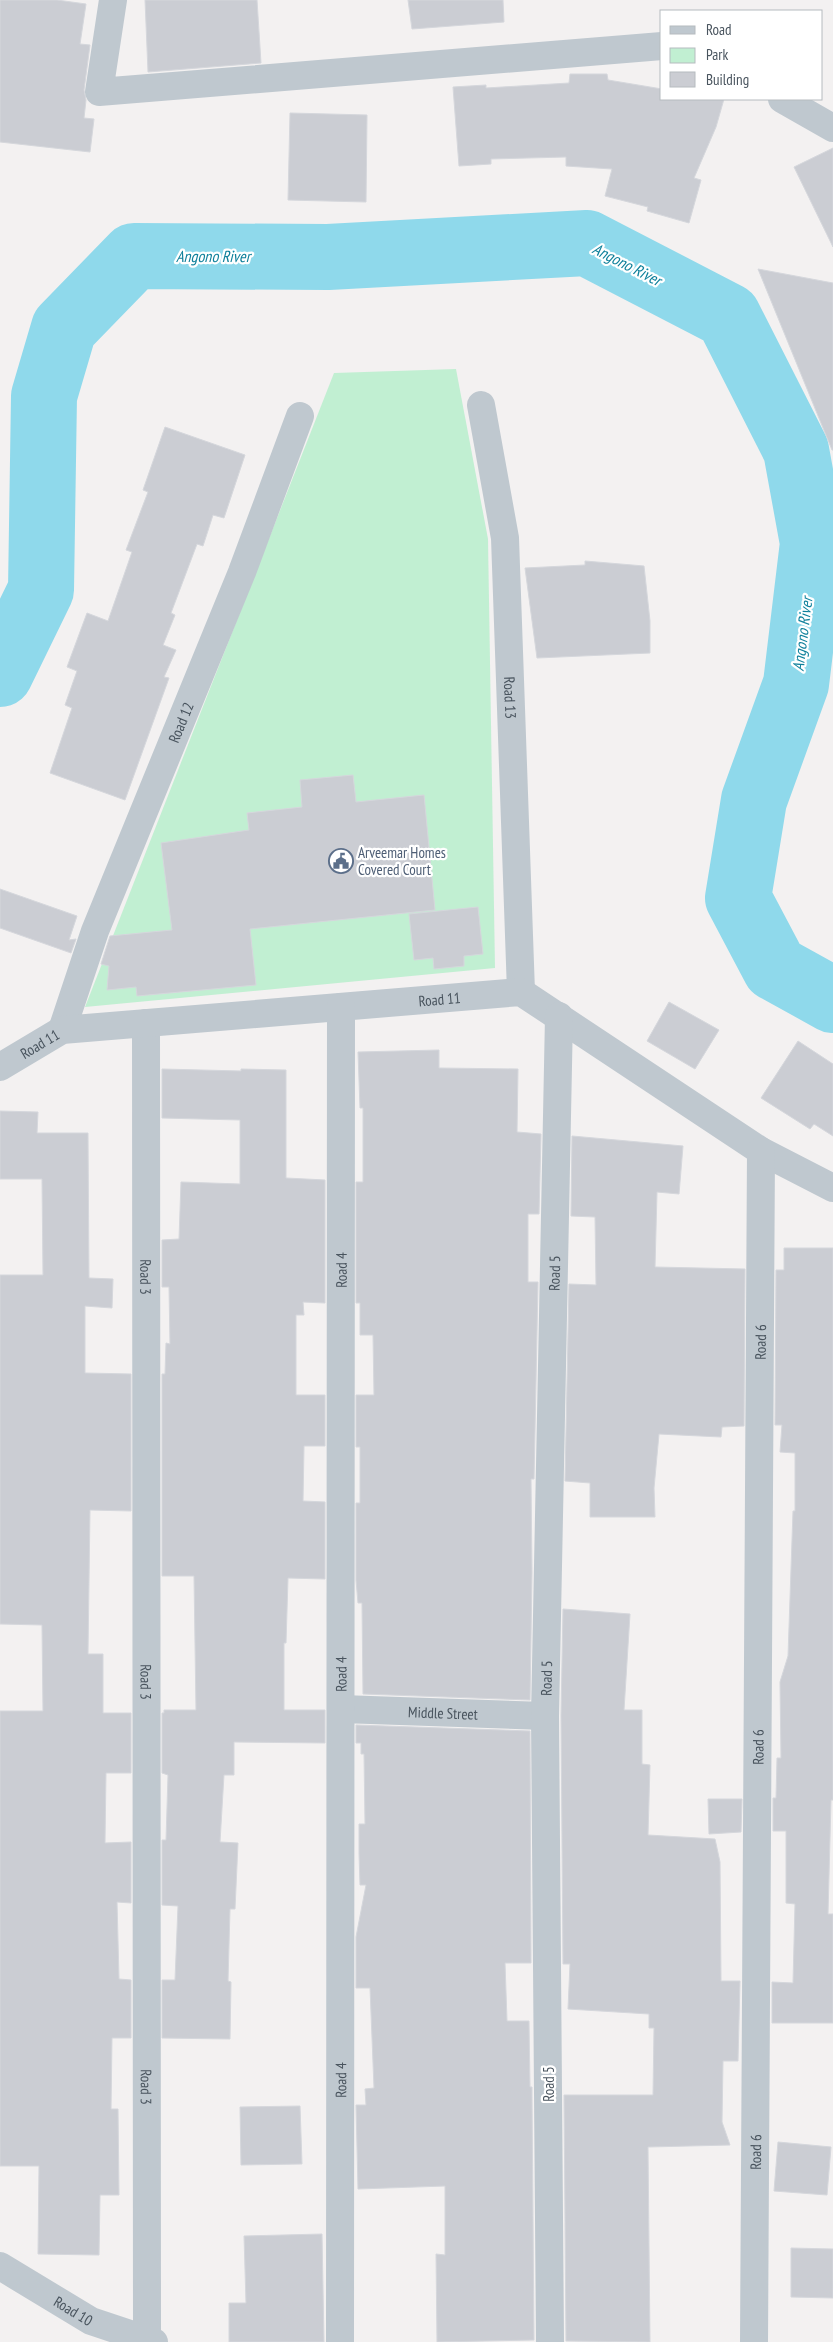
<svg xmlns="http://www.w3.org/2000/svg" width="833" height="2342" font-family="'PT Sans Narrow',sans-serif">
	<rect width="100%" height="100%" fill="#f3f1f1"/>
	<path fill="#c1efd2" d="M456 369 488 539 495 968 85 1007 334 373Z"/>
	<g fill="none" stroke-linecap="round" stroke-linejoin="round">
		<path stroke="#8fd9eb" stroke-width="66" d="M0 674 41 590 44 396 64 328 134 256 328 257 587 243 728 316 796 450 813 543 796 684 754 800 738 898 775 968 833 1000"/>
	</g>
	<g fill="#cbcdd3" stroke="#d5d7dc">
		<path d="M0 0H57L86 4 80 44 90 45 84 90 86 100 84 118 94 119 90 152 0 142Z"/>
		<path d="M145 0H257L261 63 148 72Z"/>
		<path d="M408 0H503L504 22 412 29Z"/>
		<path d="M570 74H607L608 80 662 89V99H724L716 127 694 178 701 180 689 223 647 211 648 207 605 196 612 169 566 166V157L491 159V164L459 166 453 87 486 85V88L569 83Z"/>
		<path d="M290 113 367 115 366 202 288 200Z"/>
		<path d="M833 148V247L794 167Z"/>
		<path d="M758 269 833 283V450H832Z"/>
		<path d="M165 427 245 455 224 518 213 515 203 546 197 544 171 613 175 615 163 645 176 650 164 677 169 678 125 800 50 773 72 708 65 705 77 671 67 667 87 613 108 621 132 552 126 550 148 492 143 490Z"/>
		<path d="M585 561 644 566 650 621V653L537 658 525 568 585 565Z"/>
		<path d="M353 775 356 802 424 795 435 910 250 929 256 985 137 996 136 987 107 990 109 966 101 964 110 936 172 930 161 843 249 830 247 813 302 807 300 780Z"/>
		<path d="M0 889 77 916 69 940 76 939 71 953 0 928Z"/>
		<path d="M478 907 483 954 464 956V966L434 969 433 958 414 960 409 914Z"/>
		<path d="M669 1002 719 1030 695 1069 647 1041Z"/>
		<path d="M798 1041 833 1064V1136L814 1124 810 1129 761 1098Z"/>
		<path d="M439 1050V1068L518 1069 517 1132 541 1134 539 1214H528V1282H538L534 1479H531L532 1572 530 1700 363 1694 362 1603H358L356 1580V1503H360V1447H356V1395H374L373 1335H360V1303H356V1182H363V1108H360L358 1052Z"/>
		<path d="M162 1069 241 1071V1069L286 1070V1178L325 1180V1303L303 1302 304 1315H296V1395H325V1446H304L303 1501 325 1502V1579L288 1578 286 1643H284V1710H325V1743L234 1742V1775H224L220 1842 238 1843 235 1909H230L228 1981 231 1982 230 2039 162 2038V1980H175L178 1906 162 1905V1840H166L168 1775 162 1773V1713H164V1710H196L194 1576H162V1374H165L166 1343 170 1344 169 1287H162V1240L179 1239 181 1182 240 1184V1120L162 1118Z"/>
		<path d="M0 1111 38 1112 37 1133H88L89 1278 113 1279 112 1308 85 1306V1373L131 1374V1511L90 1510 88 1654H103V1713H131V1773H106L105 1843 131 1842V1903L117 1902 119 1979 131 1980V2038H112L111 2109H118L119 2195H100L99 2255 38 2254 39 2166H0V1711H43L42 1625 0 1624V1275H43L42 1179H0Z"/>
		<path d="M572 1136 683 1146 679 1194 657 1192 655 1267 745 1269 744 1426 722 1427 721 1437 659 1434 654 1488 655 1517H590V1483L565 1481 569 1284 596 1285 595 1217 571 1216Z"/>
		<path d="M784 1248H833V1800H831L828 1914H833V2023H772V1982L793 1983 795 1904 786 1903V1831H773V1798H776L777 1758H781L780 1682 788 1656 793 1511H795V1453L780 1452 782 1425H775L776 1270H784Z"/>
		<path d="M563 1609 630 1614 624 1710H642V1764L650 1765 648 1835 715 1839 720 1862 721 1981H740L738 2061H723L722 2122 730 2145 648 2147 650 2342 566 2341 564 2095H653L654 2028H649V2014L568 2009 570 1964H563L561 1716Z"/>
		<path d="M356 1725 530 1731 531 1963H505L507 2021H529L530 2087H532V2096L534 2340 437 2342 436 2254 445 2255V2186L358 2189 356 2105H366L365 2089 374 2088 370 1988H356V1937L366 1885H360L359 1853V1824H365L364 1754H361V1743H356Z"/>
		<path d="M708 1799H742L741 1832 709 1834Z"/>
		<path d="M300 2106 302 2164 241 2165 240 2107Z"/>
		<path d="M778 2142 831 2147 827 2195 774 2191Z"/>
		<path d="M322 2234 324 2342H229V2303H246L244 2236Z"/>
		<path d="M791 2248 833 2249V2298L791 2297Z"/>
	</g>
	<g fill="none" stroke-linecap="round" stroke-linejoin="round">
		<g stroke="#bfc8cf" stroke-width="28">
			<path d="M113 0 99 92 662 46"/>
			<path d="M782 99 833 128"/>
			<path id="s1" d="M481 405 505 538 521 992"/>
			<path id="s2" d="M146 1023 147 2340"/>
			<path id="s3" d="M62 1030 95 931 242 572 300 416"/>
			<path id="s4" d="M0 1067 62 1030 521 992 761 1151 833 1188"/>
			<path id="s5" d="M341 1709 545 1716"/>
			<path id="s6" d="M0 2266 91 2321 154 2342"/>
			<path id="s7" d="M340 2342 341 1007"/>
			<path id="s8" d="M550 2342 545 1716 559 1016"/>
			<path id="s9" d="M754 2342 761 1151"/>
		</g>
	</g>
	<defs>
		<symbol id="civic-ring" viewBox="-11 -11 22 22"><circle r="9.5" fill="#fff" stroke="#5c6f8a" stroke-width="1.5"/><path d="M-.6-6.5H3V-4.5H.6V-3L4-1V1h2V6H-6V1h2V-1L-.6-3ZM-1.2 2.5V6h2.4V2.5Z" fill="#5c6f8a"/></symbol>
	</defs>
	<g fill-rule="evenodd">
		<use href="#civic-ring" x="327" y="847" width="28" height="28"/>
	</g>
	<g text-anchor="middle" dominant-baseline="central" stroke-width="4.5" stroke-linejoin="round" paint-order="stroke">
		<g font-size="15" fill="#49545e" stroke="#fff">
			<text stroke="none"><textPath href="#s1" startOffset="295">Road 13</textPath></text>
			<text stroke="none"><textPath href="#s3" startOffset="330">Road 12</textPath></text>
			<text stroke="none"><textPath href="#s4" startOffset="451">Road 11</textPath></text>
			<text stroke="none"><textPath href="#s4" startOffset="46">Road 11</textPath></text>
			<text stroke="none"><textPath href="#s7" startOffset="1072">Road 4</textPath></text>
			<text stroke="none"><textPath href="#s8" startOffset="1069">Road 5</textPath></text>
			<text stroke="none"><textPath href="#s2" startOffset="254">Road 3</textPath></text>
			<text stroke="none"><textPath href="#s9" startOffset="1000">Road 6</textPath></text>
			<text stroke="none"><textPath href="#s7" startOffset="668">Road 4</textPath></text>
			<text stroke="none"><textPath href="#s8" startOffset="664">Road 5</textPath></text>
			<text stroke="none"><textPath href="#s2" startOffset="659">Road 3</textPath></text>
			<text stroke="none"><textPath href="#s5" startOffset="102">Middle Street</textPath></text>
			<text stroke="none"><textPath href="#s9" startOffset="595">Road 6</textPath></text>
			<text stroke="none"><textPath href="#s7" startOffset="262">Road 4</textPath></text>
			<text transform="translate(548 2084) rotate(-90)">Road 5</text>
			<text stroke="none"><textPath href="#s2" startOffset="1064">Road 3</textPath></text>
			<text stroke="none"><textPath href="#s9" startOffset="190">Road 6</textPath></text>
			<text stroke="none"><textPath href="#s6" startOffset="86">Road 10</textPath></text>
		</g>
		<g font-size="15" fill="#4e5e75" stroke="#fff" text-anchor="start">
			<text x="358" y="852">Arveemar Homes<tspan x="358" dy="17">Covered Court</tspan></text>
		</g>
		<g font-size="16" font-style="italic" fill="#0f809b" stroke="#fff">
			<text x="213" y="256">Angono River</text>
			<text transform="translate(627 264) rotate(27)">Angono River</text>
			<text transform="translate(802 634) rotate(-83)">Angono River</text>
		</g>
	</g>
	<rect x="660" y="10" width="162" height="90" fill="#ffffff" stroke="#b6bbbf"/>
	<rect x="670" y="26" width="25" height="8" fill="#bfc8cf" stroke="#b6bbbf"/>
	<text x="706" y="35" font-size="15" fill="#49545e">Road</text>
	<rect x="670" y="48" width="25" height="15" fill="#c1efd2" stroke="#b6bbbf"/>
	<text x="706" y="60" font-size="15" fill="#49545e">Park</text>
	<rect x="670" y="72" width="25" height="15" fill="#cbcdd3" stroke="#b6bbbf"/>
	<text x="706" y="85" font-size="15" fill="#49545e">Building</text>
</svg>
